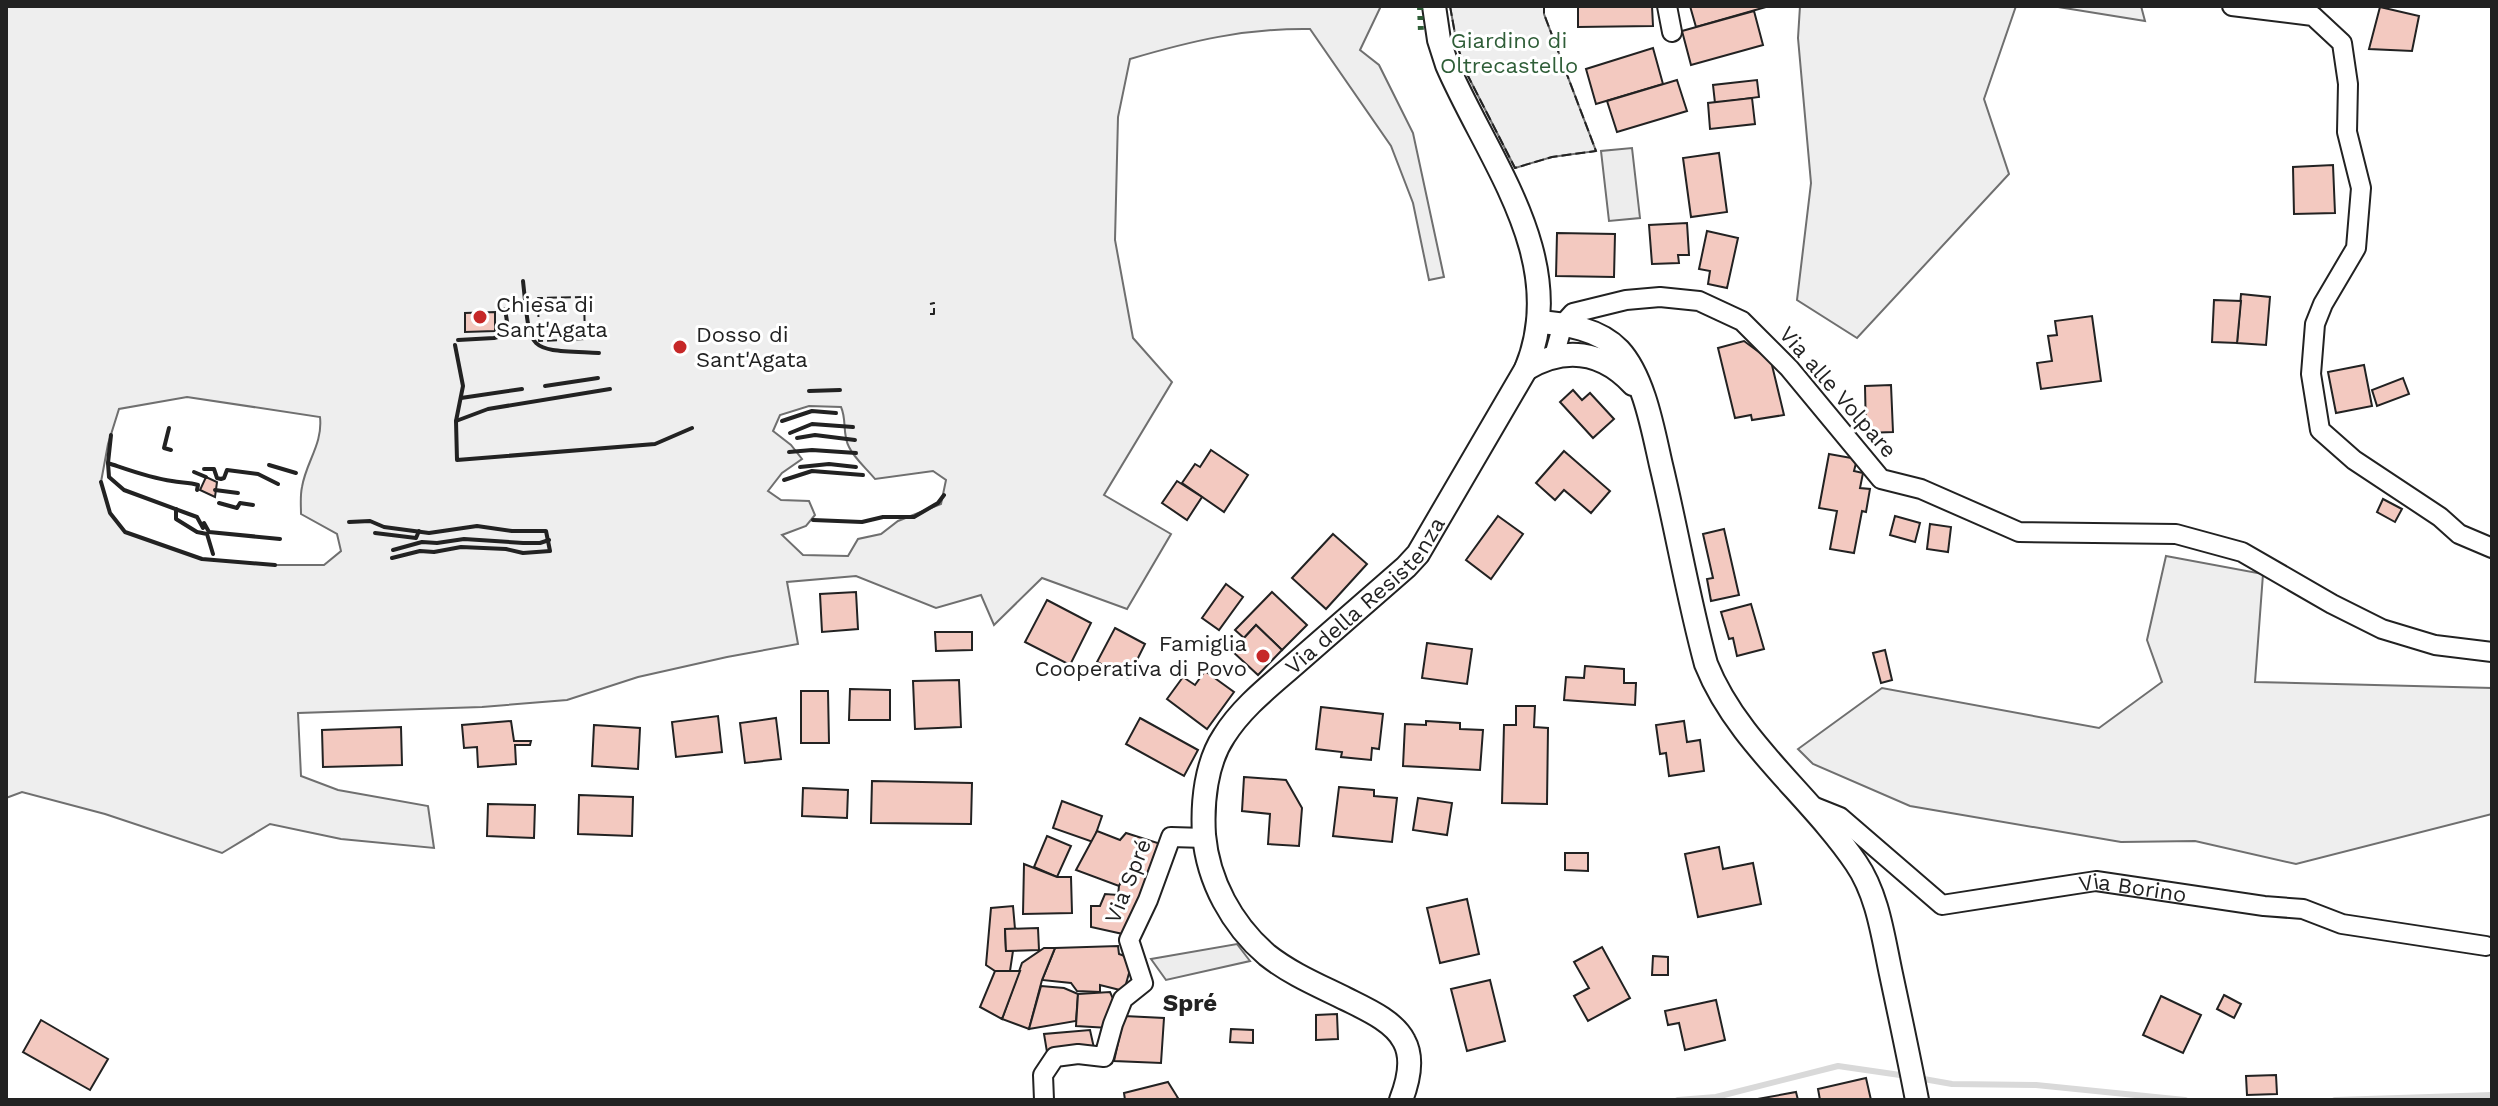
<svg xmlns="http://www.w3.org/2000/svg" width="2498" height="1106" font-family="'Work Sans',sans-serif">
	<rect width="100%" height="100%" fill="#fff"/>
	<g fill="#eee" stroke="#6f6f6f" stroke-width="2" fill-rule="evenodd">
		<path d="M6 6H1381L1360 50 1379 65 1413 133 1444 277 1429 280 1413 203 1391 146 1310 29C1245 28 1191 41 1130 59L1118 117 1115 240 1133 338 1172 382 1104 495 1171 534 1127 609 1042 578 994 625 981 595 936 608 856 576 787 582 798 644 727 657 638 677 567 700 482 707 298 713 301 776 338 790 428 806 434 848 341 839 270 824 222 853 105 814 22 792 6 798ZM187 397 320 417C323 444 306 462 302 487 300 496 301 505 301 514L337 534 341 551 324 565H275L202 559 125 532 110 513 101 482 108 444 119 409ZM809 406 841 407C847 420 842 434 849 447 854 458 867 469 875 479L933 471 946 480 941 504 898 521 881 534 858 539 848 556 803 555 782 535 806 526 815 515 809 501 781 500 768 491 782 473 802 459 791 445 773 431 780 415Z"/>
		<path d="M1450 6H1544V14L1596 151 1552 157 1515 168 1467 74 1457 45Z"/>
		<path d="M1800 6H2016L1984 99 2009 174 1857 338 1797 300 1811 183 1798 38Z"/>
		<path d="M2052 6H2141L2145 21Z"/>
		<path d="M2166 556 2263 574 2255 682 2492 688V814L2296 864 2195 841 2121 842 1910 806 1813 764 1798 749 1882 688 2099 728 2162 682 2147 640Z"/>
	</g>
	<g fill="#ededed" stroke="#6f6f6f" stroke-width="2">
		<path d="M1632 148 1640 218 1609 221 1601 151Z"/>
		<path d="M1237 944 1250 961 1166 980 1151 959Z"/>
	</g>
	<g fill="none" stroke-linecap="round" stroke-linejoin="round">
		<g stroke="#d9d9d9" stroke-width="6">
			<path d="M1918 1078 1952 1084 2036 1085 2185 1100"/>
			<path d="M1678 1100 1716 1097 1838 1066 1907 1076"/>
			<path d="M2335 1100 2492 1095"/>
		</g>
	</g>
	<g fill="#f3c9c0" stroke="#222" stroke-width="2">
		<path d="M1578 6H1652L1653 26 1578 27Z"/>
		<path d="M1690 6H1766V7L1696 27Z"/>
		<path d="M2380 7 2419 16 2412 51 2369 49Z"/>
		<path d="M1754 11 1763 45 1691 65 1682 31Z"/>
		<path d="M1653 48 1663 84 1596 104 1586 69Z"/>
		<path d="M1677 80 1687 111 1617 132 1607 101Z"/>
		<path d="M1757 80 1759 97 1715 103 1713 85Z"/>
		<path d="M1752 98 1755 124 1710 129 1708 103Z"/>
		<path d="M1719 153 1727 212 1691 217 1683 158Z"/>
		<path d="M2333 165 2335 213 2294 214 2293 167Z"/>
		<path d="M1687 223 1689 255H1678L1679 263 1652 264 1649 225Z"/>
		<path d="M1707 231 1738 238 1727 288 1708 284 1710 271 1699 269Z"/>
		<path d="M1557 233 1615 234 1614 277 1556 276Z"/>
		<path d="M2241 294 2270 297 2266 345 2237 343Z"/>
		<path d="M2214 300 2241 301 2237 343 2212 342Z"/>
		<path d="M495 312V331L465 332V313Z"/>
		<path d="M2092 316 2101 381 2041 389 2037 363 2052 361 2048 336 2057 335 2055 321Z"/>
		<path d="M1744 341 1771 361 1784 415 1752 420 1751 415 1735 418 1718 348Z"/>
		<path d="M2364 365 2372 406 2336 413 2328 372Z"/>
		<path d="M2403 378 2409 394 2377 406 2372 390Z"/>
		<path d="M1891 385 1893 432 1866 433 1865 386Z"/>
		<path d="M1573 390 1582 400 1590 393 1614 419 1593 438 1560 402Z"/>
		<path d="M1211 450 1248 475 1224 512 1182 483 1195 464 1200 467Z"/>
		<path d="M1564 451 1610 491 1591 513 1564 490 1555 500 1536 483Z"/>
		<path d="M1829 454 1857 459 1854 471 1863 473 1860 488 1870 489 1866 512 1862 511 1854 553 1830 549 1837 511 1819 508Z"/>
		<path d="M206 477 217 482 215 497 200 490Z"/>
		<path d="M1177 481 1202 497 1187 520 1162 503Z"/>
		<path d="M2383 499 2402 509 2395 522 2377 512Z"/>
		<path d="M1498 516 1523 534 1491 579 1466 560Z"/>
		<path d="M1895 516 1920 523 1915 542 1890 535Z"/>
		<path d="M1930 524 1951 527 1948 552 1927 549Z"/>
		<path d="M1724 529 1739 595 1711 601 1707 579 1713 578 1703 534Z"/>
		<path d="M1333 534 1367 564 1326 609 1292 578Z"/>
		<path d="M1226 584 1243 597 1219 630 1202 618Z"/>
		<path d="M856 592 858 629 822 632 820 594Z"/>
		<path d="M1272 592 1307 625 1282 650 1256 625 1244 638 1235 630Z"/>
		<path d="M1047 600 1091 623 1070 665 1025 642Z"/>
		<path d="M1751 604 1764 649 1737 656 1733 638 1729 639 1721 612Z"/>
		<path d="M1256 625 1282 650 1258 675 1232 651Z"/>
		<path d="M1115 628 1145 644 1128 678 1097 662Z"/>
		<path d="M935 632H972V650L936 651Z"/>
		<path d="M1427 643 1472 649 1467 684 1422 678Z"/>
		<path d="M1885 650 1892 680 1881 683 1873 653Z"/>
		<path d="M1585 666 1624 669V683H1636L1635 705 1564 700 1566 677 1584 678Z"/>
		<path d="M1205 671 1234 692 1207 729 1167 699 1183 677 1195 685Z"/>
		<path d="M959 680 961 727 915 729 913 681Z"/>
		<path d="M850 689 890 690V720H849Z"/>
		<path d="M801 691H828L829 743H801Z"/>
		<path d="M1516 706H1535L1534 727 1548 728 1547 804 1502 803 1504 725H1516Z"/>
		<path d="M1321 707 1383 714 1379 749 1372 748 1371 760 1341 757 1342 752 1316 749Z"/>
		<path d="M718 716 722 752 676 757 672 722Z"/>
		<path d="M776 718 781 759 745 763 740 723Z"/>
		<path d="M1140 718 1198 750 1184 776 1126 744Z"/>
		<path d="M511 721 514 741H531L530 745H515L516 764 478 767 477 747 464 748 462 725Z"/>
		<path d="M1426 721 1460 723V729L1483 730 1480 770 1403 766 1405 724 1426 725Z"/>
		<path d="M1684 721 1687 742 1700 740 1704 771 1669 776 1666 753 1660 754 1656 725Z"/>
		<path d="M594 725 640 728 638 769 592 766Z"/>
		<path d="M401 727 402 765 323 767 322 730Z"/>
		<path d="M1244 777 1286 780 1302 808 1299 846 1268 844 1270 814 1242 811Z"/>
		<path d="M872 781 972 783 971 824 871 823Z"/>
		<path d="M1339 787 1374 790V796L1397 798 1392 842 1333 836Z"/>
		<path d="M803 788 848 790 847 818 802 816Z"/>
		<path d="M579 795 633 797 632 836 578 834Z"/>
		<path d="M1418 798 1452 803 1447 835 1413 830Z"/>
		<path d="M1062 801 1102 816 1093 842 1053 828Z"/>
		<path d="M488 804 535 805 534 838 487 836Z"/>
		<path d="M1097 831 1120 840 1126 833 1164 845 1149 877 1129 868 1119 886 1076 870Z"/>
		<path d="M1047 836 1071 846 1057 877 1034 867Z"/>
		<path d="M1719 847 1723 869 1753 863 1761 904 1698 917 1685 854Z"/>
		<path d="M1565 853H1588V871L1565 870Z"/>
		<path d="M1024 864 1057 877H1071L1072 913 1023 914Z"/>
		<path d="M1129 868 1149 877 1123 934 1091 927V906H1100L1105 894 1118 895 1119 886Z"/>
		<path d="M1467 899 1479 954 1440 963 1427 908Z"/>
		<path d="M1013 906 1015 929H1005L1006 951H1013L1010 971H995L986 965 991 908Z"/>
		<path d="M1038 928 1039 950 1006 951 1005 929Z"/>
		<path d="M1118 946 1119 954 1133 959 1124 991 1100 985V992L1077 991 1071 983 1042 980 1055 948Z"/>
		<path d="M1602 947 1630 998 1588 1021 1574 996 1589 988 1574 962Z"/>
		<path d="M1044 948H1055L1042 980 1029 1029 1002 1019 1022 963Z"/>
		<path d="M1653 956 1668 957V975H1652Z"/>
		<path d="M995 971H1020L1002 1019 980 1007Z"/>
		<path d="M1490 980 1505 1041 1467 1051 1451 989Z"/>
		<path d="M1041 986 1064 988 1078 994 1076 1021 1029 1029Z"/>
		<path d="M1110 992 1115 1003 1109 1028 1076 1026 1078 994Z"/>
		<path d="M2224 995 2241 1004 2234 1018 2217 1009Z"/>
		<path d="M2161 996 2201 1015 2183 1053 2143 1035Z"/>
		<path d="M1716 1000 1725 1040 1685 1050 1679 1023 1668 1025 1665 1011Z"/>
		<path d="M1337 1014 1338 1039 1316 1040V1015Z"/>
		<path d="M1124 1016 1164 1018 1161 1063 1114 1061Z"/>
		<path d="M41 1020 108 1059 90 1090 23 1052Z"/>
		<path d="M1231 1029 1253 1030V1043L1230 1042Z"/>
		<path d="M1090 1030 1094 1048 1047 1052 1044 1034Z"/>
		<path d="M2276 1075 2277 1094 2247 1095 2246 1076Z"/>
		<path d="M1866 1078 1871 1100H1820L1818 1089Z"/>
		<path d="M1168 1082 1178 1098 1174 1100H1125L1124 1093Z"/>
		<path d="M1796 1092 1798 1100H1752Z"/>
	</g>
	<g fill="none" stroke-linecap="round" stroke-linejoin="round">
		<defs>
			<g id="minor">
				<path d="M1667 6 1672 32"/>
				<path d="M2232 6 2313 16 2342 43 2348 84 2347 132 2361 188 2356 248 2323 304 2315 324 2311 374 2320 430 2354 460 2440 517 2459 534 2492 548"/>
				<path d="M1554 356 1563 324 1573 313 1626 300 1660 297 1699 301 1742 321 1789 368 1881 479 1921 489 2019 532 2176 534 2242 552 2332 604 2382 629 2435 645 2492 652"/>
				<path id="s1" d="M1810 805 1840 817 1942 905 2096 881 2264 906 2303 909 2342 924 2486 946"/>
				<path d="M1044 1100 1043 1075 1055 1057 1078 1054 1104 1057 1113 1024 1123 999 1143 983 1129 940 1148 900 1171 837 1205 838"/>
			</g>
			<g id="tertiary">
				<path d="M1539 322C1566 324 1599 329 1619 350 1644 377 1653 430 1661 465 1677 531 1688 598 1706 664 1737 742 1810 795 1856 863 1878 895 1883 937 1891 974 1900 1016 1909 1058 1917 1100"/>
				<path d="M1526 369C1565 346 1602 351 1633 384"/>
				<path id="s2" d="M1401 1100C1408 1082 1414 1059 1404 1041 1394 1021 1366 1009 1346 999 1320 986 1291 974 1267 955 1232 925 1208 881 1204 835 1202 802 1206 763 1224 736 1242 707 1271 685 1296 663 1333 631 1369 599 1406 567L1418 554 1526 369C1571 260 1488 160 1447 65L1439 40 1434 6"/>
			</g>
		</defs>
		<use href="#minor" stroke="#222" stroke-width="22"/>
		<use href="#tertiary" stroke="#222" stroke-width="26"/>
		<use href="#minor" stroke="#fff" stroke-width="18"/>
		<use href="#tertiary" stroke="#fff" stroke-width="22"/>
		<path stroke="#2f5e38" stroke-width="6" stroke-dasharray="4 6" stroke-linecap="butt" d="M1420 6 1421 33"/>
		<g stroke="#222" stroke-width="2" stroke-dasharray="10 4" stroke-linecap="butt">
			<path d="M1450 6 1457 45 1467 74 1515 168 1552 157 1596 151 1544 14V6"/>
			<path d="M584 297 585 339 539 341 538 298Z"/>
			<path d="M930 314H934V303L930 304"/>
		</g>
		<g stroke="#222" stroke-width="4">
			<path d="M523 281C531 355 525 349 599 353"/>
			<path d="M458 340 494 338 509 334 505 309"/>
			<path d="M455 345 463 386 456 421 457 460 655 444 692 428"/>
			<path d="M545 386 598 378"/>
			<path d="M809 391 840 390"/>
			<path d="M461 398 522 389"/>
			<path d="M456 421 488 409 610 389"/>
			<path d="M782 421 812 411 836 413"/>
			<path d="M169 428 164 448 171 450"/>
			<path d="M790 433 812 424 853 427"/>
			<path d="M111 435 108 463C129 470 150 478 172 481 181 483 189 482 198 485L197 490"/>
			<path d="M797 438 815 435 855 440"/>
			<path d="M789 452 812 450 856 453"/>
			<path d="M108 463 109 477 124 490 197 517 203 528"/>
			<path d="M269 465 296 473"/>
			<path d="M800 467 829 464 856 467"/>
			<path d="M204 469H214L217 478 221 479 224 478 227 470 258 474 278 484"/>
			<path d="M194 472 206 477"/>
			<path d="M784 480 812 471 863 475"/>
			<path d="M101 482 110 513 125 532 202 559 275 565"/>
			<path d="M215 490 238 493"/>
			<path d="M219 503 237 508 240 503 253 505"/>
			<path d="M176 509V519L197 532 207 534 213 554"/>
			<path d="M813 520 862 522 883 517H914L938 503 944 495"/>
			<path d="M349 522 370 521 384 527 429 533 477 526 512 531H546L550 551 523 553 506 549 461 547 434 552 420 551 392 558"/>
			<path d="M204 523 209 532 280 539"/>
			<path d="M375 533 416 538 419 531"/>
			<path d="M393 550 422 542 437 543 464 539 523 543H540L549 540"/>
		</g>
	</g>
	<g fill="#c62828" stroke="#fff" stroke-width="3">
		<circle cx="480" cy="317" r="8"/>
		<circle cx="680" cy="347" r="8"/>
		<circle cx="1263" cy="656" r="8"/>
	</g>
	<g text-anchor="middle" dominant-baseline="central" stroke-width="6" stroke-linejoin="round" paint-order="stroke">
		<g font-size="22" fill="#2f5e38" stroke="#fff">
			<text x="1509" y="40">Giardino di<tspan x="1509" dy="25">Oltrecastello</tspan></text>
		</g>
		<g font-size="22" fill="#222" stroke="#fff" text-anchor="start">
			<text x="496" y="304">Chiesa di<tspan x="496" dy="25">Sant'Agata</tspan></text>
			<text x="696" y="334">Dosso di<tspan x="696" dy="25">Sant'Agata</tspan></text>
			<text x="1247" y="643" text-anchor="end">Famiglia<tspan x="1247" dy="25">Cooperativa di Povo</tspan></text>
		</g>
		<g font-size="22" fill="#222" stroke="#fff">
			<text transform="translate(1838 392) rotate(49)">Via alle Volpare</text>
			<text stroke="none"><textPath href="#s2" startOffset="666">Via della Resistenza</textPath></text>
			<text transform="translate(1128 881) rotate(-68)">Via Spré</text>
			<text stroke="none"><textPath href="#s1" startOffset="360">Via Borino</textPath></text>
		</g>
		<g font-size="24" font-weight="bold" fill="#222" stroke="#fff">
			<text x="1190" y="1003">Spré</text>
		</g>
	</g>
	<rect width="2498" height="1106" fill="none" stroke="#222222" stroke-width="16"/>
</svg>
